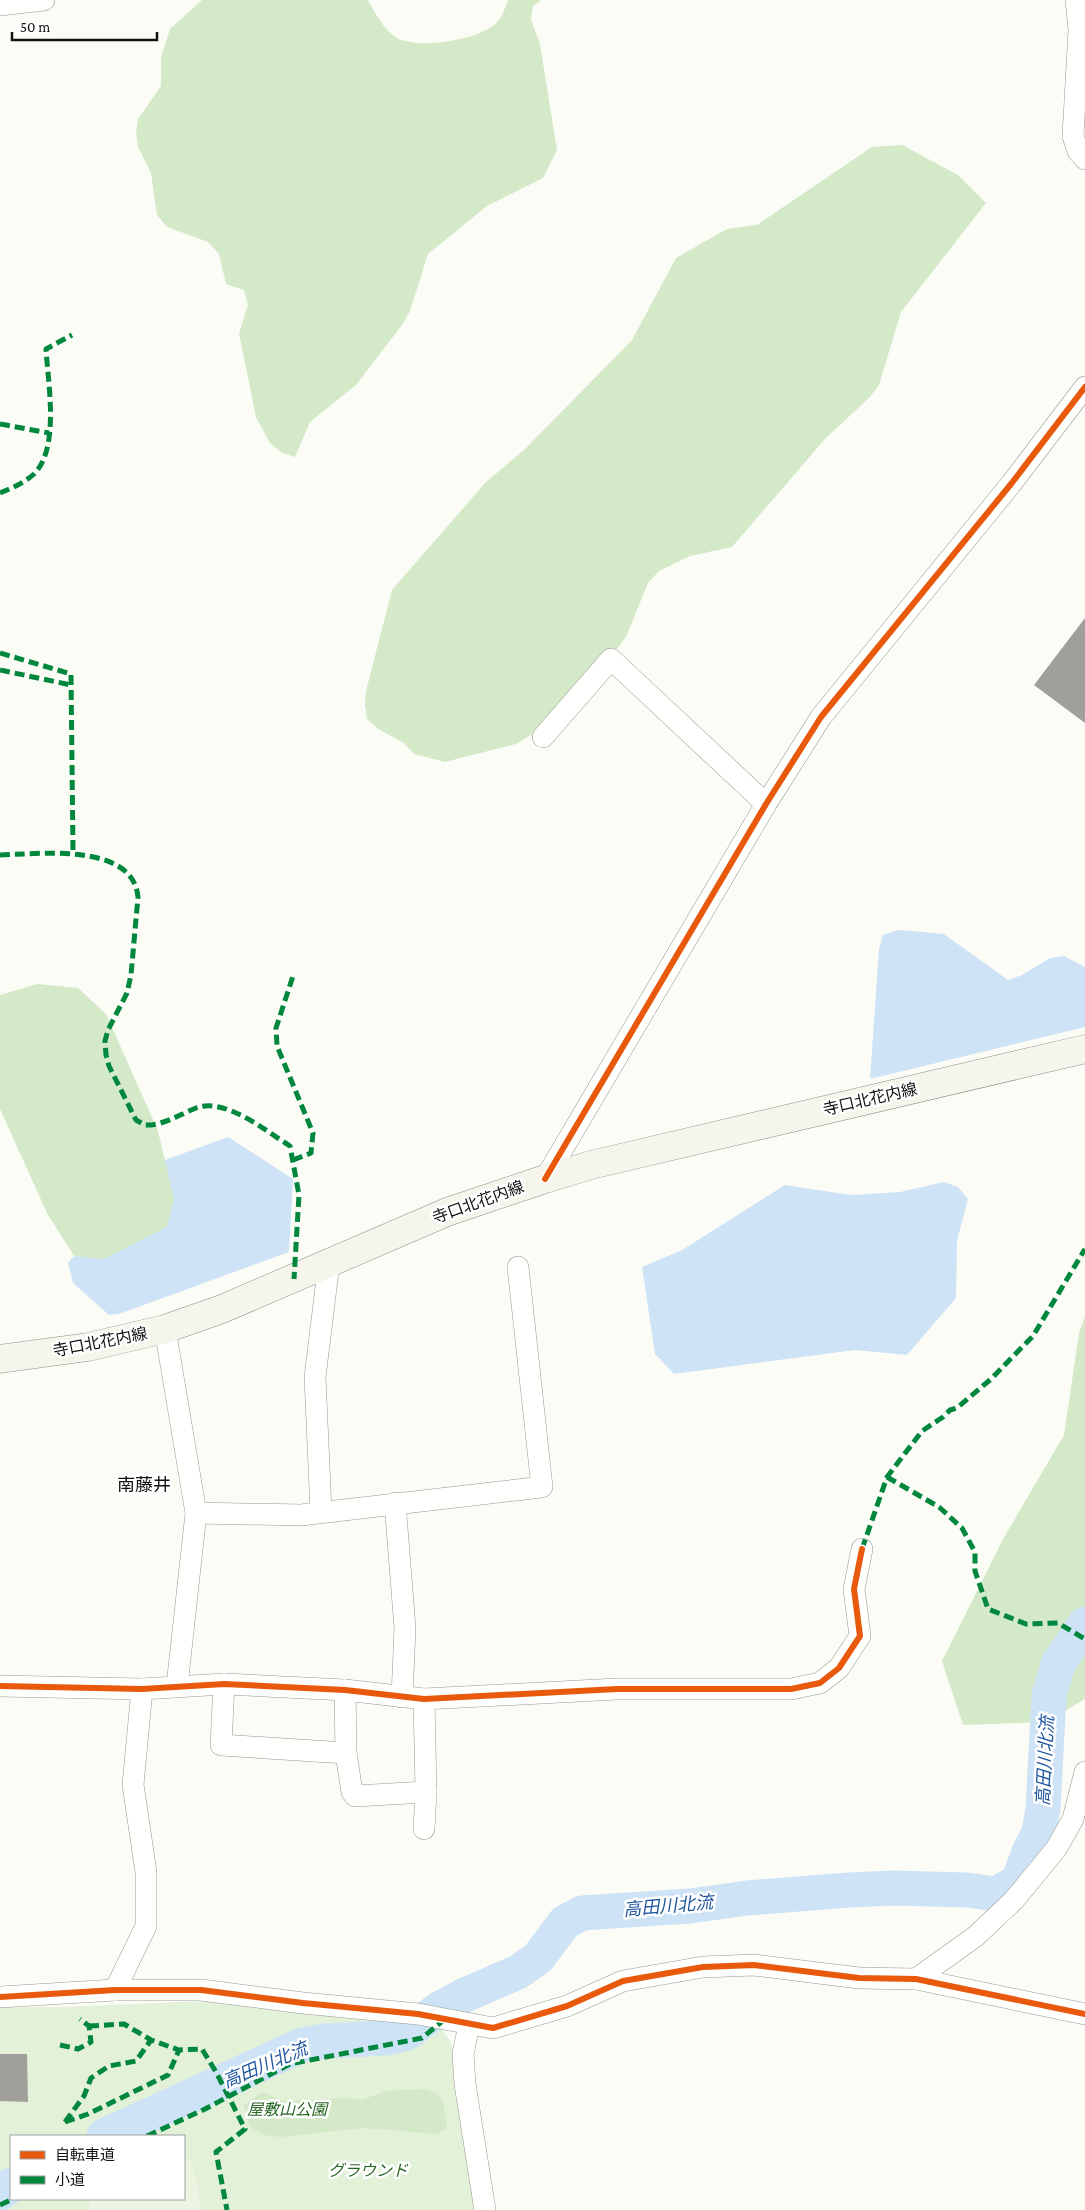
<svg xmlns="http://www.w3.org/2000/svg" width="1085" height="2210" font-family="'Crimson Pro','Noto Sans JP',serif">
	<rect width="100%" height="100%" fill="#fcfcf7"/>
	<path fill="#e3f1d8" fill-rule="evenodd" d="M218 2001 445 2019 442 2029 450 2041 456 2059 477 2210H0V2007C73 2009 146 2002 218 2001ZM11 2136H184V2199H11Z"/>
	<g fill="#d3e9c7">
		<path d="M202 0H368C375 13 385 32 399 39 420 49 483 40 498 21 503 16 505 7 508 0H541L533 6 531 20 540 44 557 150 543 178 487 206 428 254 410 311 402 325 356 385 310 422 295 457 282 453 270 443 256 417 239 333 248 305 244 290 226 284 219 254 208 242 167 227 157 215 151 173 138 147 136 133 138 119 161 86V57L170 29Z"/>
		<path d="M902 145 958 175 986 203 901 312 879 385 870 397 825 439 732 547 690 556 659 571 648 583 626 637 568 713 516 744 445 762 414 754 404 743 378 729 367 719 365 705 366 691 392 590 486 482 525 449 632 340 676 258 727 229 757 225 872 147Z"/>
		<path d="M37 984 78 988 106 1014 158 1131 174 1199 167 1227 104 1259 74 1256 47 1213 0 1109V995Z"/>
		<path d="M1085 1316V1699L1046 1722 963 1725 942 1661 1003 1539 1064 1435 1079 1333Z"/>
		<path d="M423 2089C447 2093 444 2107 447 2128L438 2134 363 2128 280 2137 264 2135 249 2126 244 2105 262 2092 284 2101 347 2098 362 2100 385 2091Z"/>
	</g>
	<path fill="#edf5e2" d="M192 2160 201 2210H91L89 2199H184V2162Z"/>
	<g fill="#cee3f5">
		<path d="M899 930 944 934 1008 980 1022 975 1050 958 1064 956 1085 967V1027L870 1079 879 949 883 935Z"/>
		<path d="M228 1137 293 1179 289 1252 119 1314 109 1315 73 1283 68 1263 74 1256 104 1259 167 1227 174 1199 165 1160Z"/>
		<path d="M944 1182 958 1187 968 1199 957 1241 956 1298 907 1355 855 1350 674 1374 655 1354 642 1267 682 1250 785 1185 851 1195 900 1192Z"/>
	</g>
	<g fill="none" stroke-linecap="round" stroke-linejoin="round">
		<g stroke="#cee3f5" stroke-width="35">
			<path d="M104 2136 302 2045 324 2041 387 2038 407 2033 439 2009 465 1995 518 1972 538 1958 565 1922 582 1913 690 1906 747 1898 849 1890 893 1888 967 1890 995 1894 1018 1882 1029 1852 1039 1833 1043 1808 1049 1696 1058 1664 1085 1624"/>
			<path d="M0 2193 11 2185"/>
		</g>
	</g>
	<g fill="#a09f9c">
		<path d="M1085 618V723L1034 685Z"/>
		<path d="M0 2054H27L28 2102 0 2101Z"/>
	</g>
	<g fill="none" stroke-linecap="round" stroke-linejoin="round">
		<defs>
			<g id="minor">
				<path d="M1076 0 1079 30 1073 136 1078 151 1085 159"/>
				<path d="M0 5 44 0"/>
				<path d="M543 737 611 659 766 804"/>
				<path d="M545 1179 766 804 821 717 1011 484 1085 387"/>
				<path d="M165 1329 196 1513 177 1686"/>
				<path d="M395 1503 405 1628 402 1697"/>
				<path d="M321 1512 315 1377 329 1263"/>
				<path d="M196 1513 301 1515 542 1487 518 1267"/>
				<path d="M224 1684 221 1745 346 1753"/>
				<path d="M0 1686 142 1689 224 1684 345 1690 424 1699 617 1689H791L820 1683 839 1668 860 1636 854 1589 862 1549"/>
				<path d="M345 1690 346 1753 352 1792 355 1796 426 1792"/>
				<path d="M424 1829 426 1792 424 1699"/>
				<path d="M916 1979 976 1936 1014 1900 1056 1849 1073 1819 1085 1772"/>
				<path d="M115 1990 146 1926V1872L133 1785 142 1689"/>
				<path d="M0 1997 115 1990H201L303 2003 418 2014 493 2028 567 2006 623 1981 703 1967 754 1965 859 1978 916 1979 1085 2014"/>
				<path d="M469 2025 463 2054 465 2084 485 2210"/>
			</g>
			<path id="secondary" d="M0 1359 88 1347 165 1329 222 1309 447 1212 545 1179 591 1165 1085 1049"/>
		</defs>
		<use href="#minor" stroke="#979795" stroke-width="22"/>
		<use href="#secondary" stroke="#8d8d8b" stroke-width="29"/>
		<use href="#minor" stroke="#fffffe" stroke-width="21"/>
		<use href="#secondary" stroke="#f5f5ec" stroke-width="28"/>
		<g stroke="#00873e" stroke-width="5" stroke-dasharray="10 5" stroke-linecap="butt">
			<path d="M0 424 49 433"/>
			<path d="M0 493C12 488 24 483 34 474 60 448 48 383 46 349L72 335"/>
			<path d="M0 653 71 674 73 852"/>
			<path d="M0 670 71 685"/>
			<path d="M0 855C39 854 133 842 138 897L131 975 127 993 108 1030 105 1041 106 1055 109 1066 136 1120 145 1125C163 1126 180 1114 196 1108 225 1097 266 1131 290 1146L299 1195 294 1279"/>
			<path d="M293 1160 311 1153 313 1133 277 1046 276 1028 294 973"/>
			<path d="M887 1477 939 1507 962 1528 975 1552V1571L988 1609 1026 1624 1058 1623 1085 1639"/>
			<path d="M862 1549 887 1477 922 1431 943 1417 950 1410 957 1408 991 1379 1033 1336 1085 1249"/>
			<path d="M89 2026 124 2024 151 2040 179 2050 202 2049 216 2072 245 2129 216 2152 227 2210"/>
			<path d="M60 2045 78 2049 91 2042 89 2026 80 2019"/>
			<path d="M65 2122 88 2114 168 2075 179 2050"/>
			<path d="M65 2122 84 2096 91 2078 109 2066 136 2061 151 2040"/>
			<path d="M147 2136 205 2109 290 2064 422 2038 445 2019"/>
			<path d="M0 2205 13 2199"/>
		</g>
		<defs>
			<g id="cycleway">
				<path d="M545 1179 766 804 821 717 1011 484 1085 387"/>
				<path d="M0 1686 142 1689 224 1684 345 1690 424 1699 617 1689H791L820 1683 839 1668 860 1636 854 1589 862 1549"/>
				<path d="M0 1997 115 1990H201L303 2003 418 2014 493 2028 567 2006 623 1981 703 1967 754 1965 859 1978 916 1979 1085 2014"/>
			</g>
		</defs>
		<use href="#cycleway" stroke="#fff" stroke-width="9"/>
		<use href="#cycleway" stroke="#e8590c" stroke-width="6"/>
	</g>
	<g text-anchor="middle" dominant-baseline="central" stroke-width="5" stroke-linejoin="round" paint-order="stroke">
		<g font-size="16" fill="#111" stroke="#fff">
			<text transform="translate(870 1099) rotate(-13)">寺口北花内線</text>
			<text transform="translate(478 1202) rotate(-20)">寺口北花内線</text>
			<text transform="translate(100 1342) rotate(-11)">寺口北花内線</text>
		</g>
		<g font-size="16" font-style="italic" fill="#286623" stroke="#fff">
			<text x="287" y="2109">屋敷山公園</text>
			<text x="368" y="2170">グラウンド</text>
		</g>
		<g font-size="18" fill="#111" stroke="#fff">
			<text x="144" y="1485">南藤井</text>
		</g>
		<g font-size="18" font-style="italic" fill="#1e569e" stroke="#fff">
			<text transform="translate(1045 1761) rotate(-87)">高田川北流</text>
			<text transform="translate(668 1906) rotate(-5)">高田川北流</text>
			<text transform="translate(265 2065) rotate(-23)">高田川北流</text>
		</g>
	</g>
	<rect x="10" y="2135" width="175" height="65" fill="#ffffff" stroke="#a0a0a0"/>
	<rect x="20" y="2151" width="25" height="8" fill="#e8590c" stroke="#a0a0a0"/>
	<text x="55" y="2160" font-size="15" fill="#111111">自転車道</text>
	<rect x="20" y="2176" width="25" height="8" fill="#00873e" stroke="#a0a0a0"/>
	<text x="55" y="2185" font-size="15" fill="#111111">小道</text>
	<path d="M12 32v8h145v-8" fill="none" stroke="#111111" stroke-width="2.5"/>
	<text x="20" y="32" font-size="15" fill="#111111" stroke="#ffffff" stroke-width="4" paint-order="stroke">50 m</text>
</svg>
